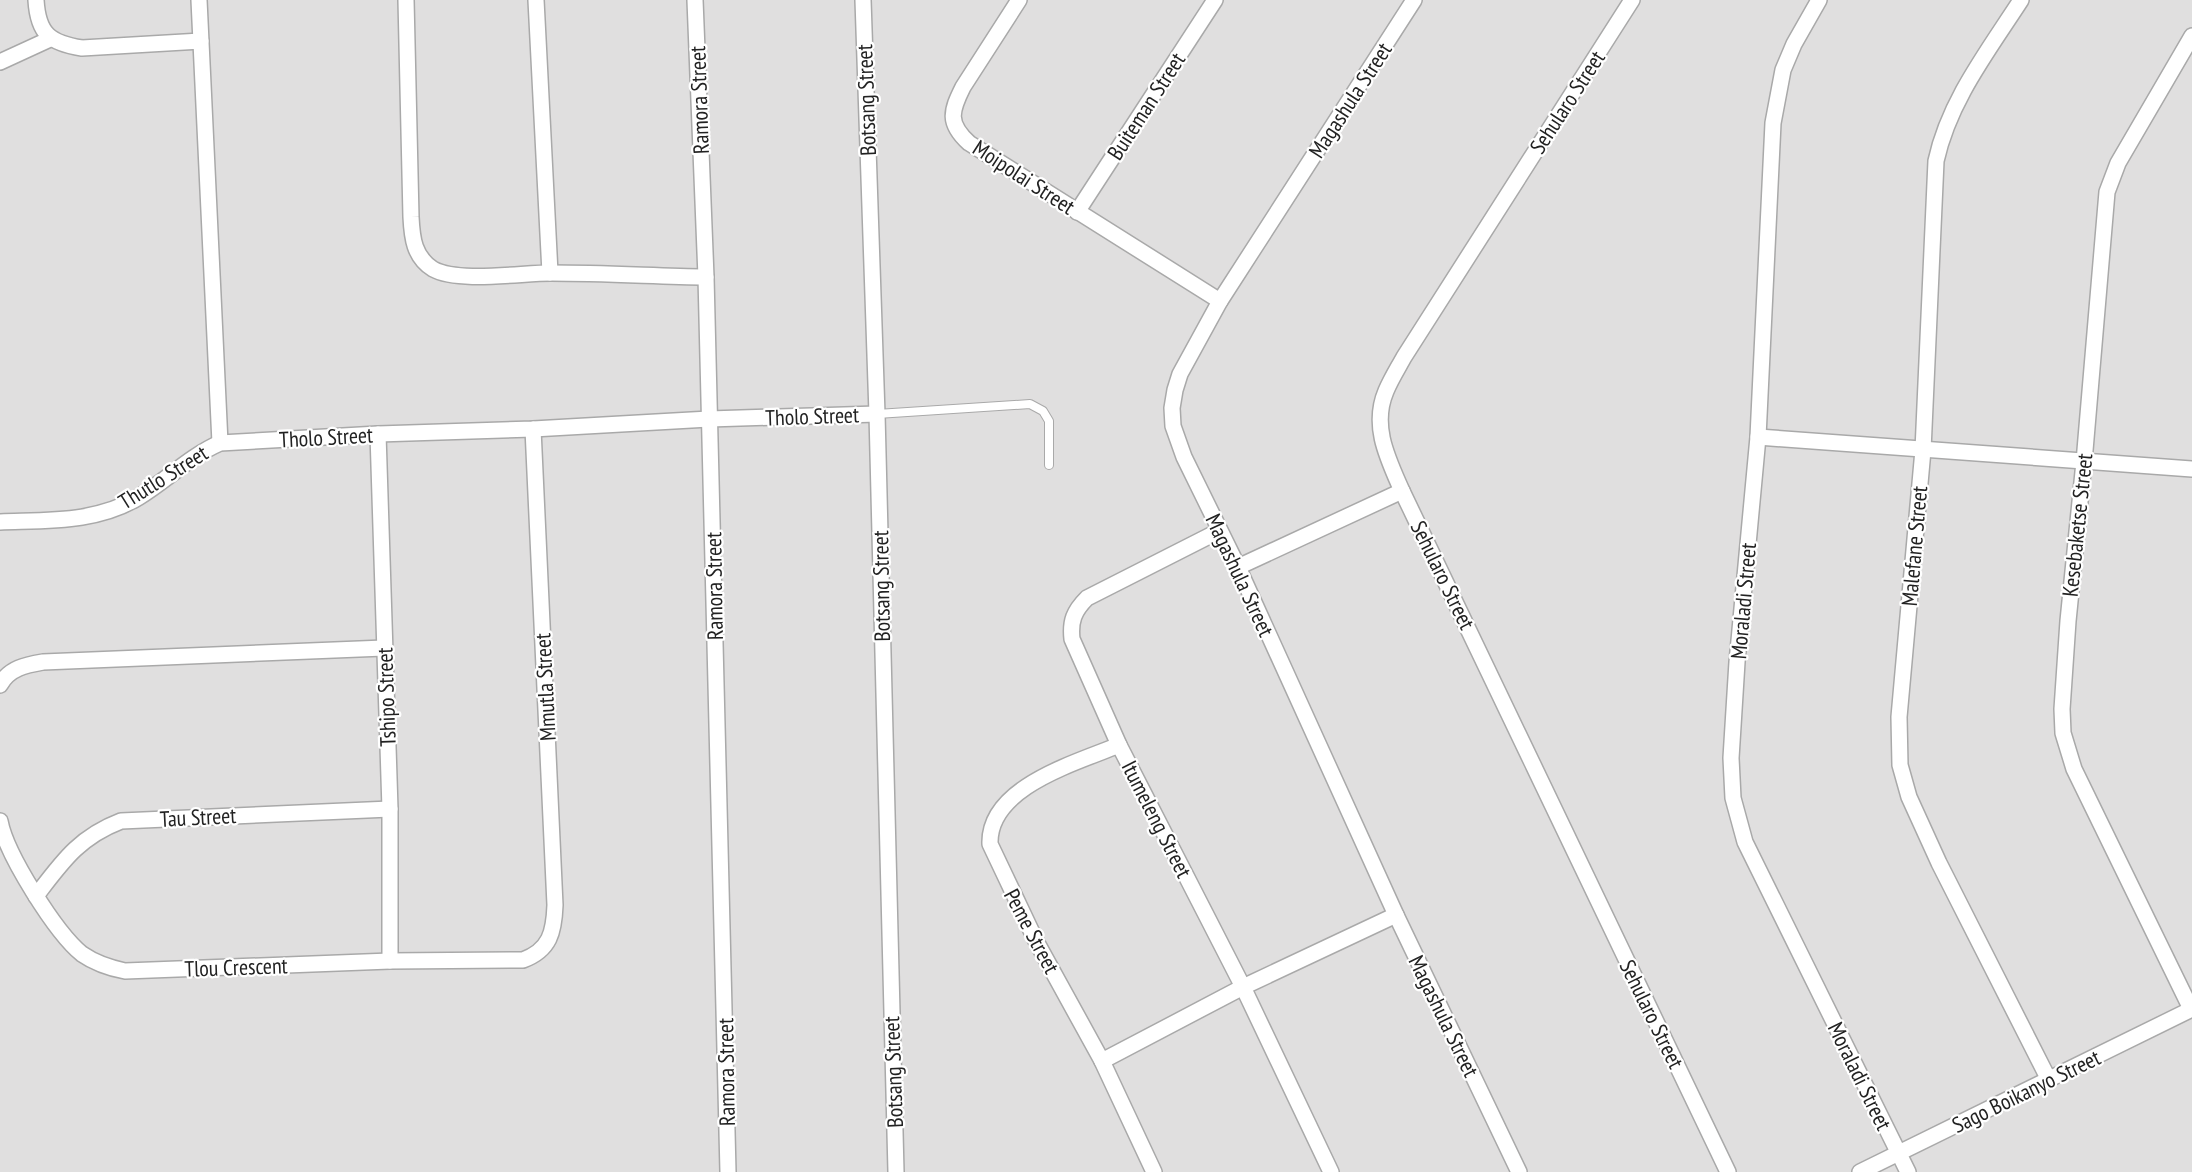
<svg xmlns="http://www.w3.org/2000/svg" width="2192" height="1172" font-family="'PT Sans Narrow',sans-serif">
	<rect width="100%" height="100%" fill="#f2efe9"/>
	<rect fill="#e0dfdf" x="0" y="0" width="2192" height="1172"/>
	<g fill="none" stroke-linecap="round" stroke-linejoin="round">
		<defs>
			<path id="lane" d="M877 414 1030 404 1043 411 1049 421V465"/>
			<g id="street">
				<path d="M36 0C38 34 50 43 82 48L201 41"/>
				<path d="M199 0 220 443"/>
				<path d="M406 0 411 217C412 238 414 257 433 269 458 283 521 273 551 273 602 273 654 276 706 277"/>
				<path d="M536 0 550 273"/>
				<path d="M695 0 706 277 728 1172"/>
				<path d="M863 0 877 414 896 1172"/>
				<path d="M1019 0 963 87C951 111 947 123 969 143L1220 301"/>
				<path d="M1414 0 1220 301 1180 374 1175 390 1172 408 1173 426 1184 457 1238 567 1396 915 1519 1172"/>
				<path d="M1632 0 1404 357C1398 368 1391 379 1386 391 1371 426 1388 459 1402 491L1728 1172"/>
				<path d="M1819 0 1794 44 1783 70 1773 123 1758 437 1737 662 1731 758 1733 798 1745 842 1908 1172"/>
				<path d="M2021 0C1988 51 1949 101 1936 161L1923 450 1899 717 1900 765 1909 797 1939 863 2049 1080"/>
				<path d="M0 62 50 39"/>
				<path d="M1077 212 1215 0"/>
				<path d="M378 434 390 809V961"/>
				<path d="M1758 437 2192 469"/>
				<path d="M0 522C47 520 97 523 139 497 167 480 190 456 220 443L378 434 533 429 709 419 877 414"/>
				<path d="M1219 531 1087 598C1074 611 1070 621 1072 639L1119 745 1243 987 1331 1172"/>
				<path d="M1238 567 1402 491"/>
				<path d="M0 685C9 668 26 665 43 662L384 648"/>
				<path d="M1119 745C1076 763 988 787 990 844L1036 941 1102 1061 1154 1172"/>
				<path d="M0 821C6 854 56 933 82 954 95 963 110 968 125 971L390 961 523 960C550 950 554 932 555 905L533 429"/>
				<path d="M36 896C62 862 79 837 121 821L390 809"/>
				<path d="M2191 1009 2074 769 2063 733 2062 709 2068 621 2084 462 2107 192 2118 163 2192 36"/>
				<path d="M1102 1061 1243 987 1396 915"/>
				<path d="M1860 1172 2192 1009"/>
			</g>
		</defs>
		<use href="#lane" stroke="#a9a9a9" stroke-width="10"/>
		<use href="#street" stroke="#a9a9a9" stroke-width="18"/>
		<use href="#lane" stroke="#fff" stroke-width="8"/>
		<use href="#street" stroke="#fff" stroke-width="15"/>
	</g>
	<g text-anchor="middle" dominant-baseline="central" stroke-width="4.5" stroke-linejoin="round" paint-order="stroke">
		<g font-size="22" fill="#222" stroke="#fff">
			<text transform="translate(699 100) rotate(-92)">Ramora Street</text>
			<text transform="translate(866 100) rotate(-92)">Botsang Street</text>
			<text transform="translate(1350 100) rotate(-57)">Magashula Street</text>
			<text transform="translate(1567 102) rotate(-57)">Sehularo Street</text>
			<text transform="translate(1146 106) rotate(-57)">Buiteman Street</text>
			<text transform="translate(1024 177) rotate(33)">Moipolai Street</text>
			<text transform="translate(812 416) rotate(-2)">Tholo Street</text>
			<text transform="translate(326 437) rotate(-3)">Tholo Street</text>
			<text transform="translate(163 477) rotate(-32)">Thutlo Street</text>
			<text transform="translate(2077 525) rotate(-84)">Kesebaketse Street</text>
			<text transform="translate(1914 546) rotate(-85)">Malefane Street</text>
			<text transform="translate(1240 575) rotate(65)">Magashula Street</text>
			<text transform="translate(1443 575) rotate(64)">Sehularo Street</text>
			<text transform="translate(714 586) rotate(-91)">Ramora Street</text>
			<text transform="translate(881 586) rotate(-91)">Botsang Street</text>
			<text transform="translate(1743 601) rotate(-85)">Moraladi Street</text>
			<text transform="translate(545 687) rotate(-93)">Mmutla Street</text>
			<text transform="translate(386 697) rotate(-92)">Tshipo Street</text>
			<text transform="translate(198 817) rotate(-3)">Tau Street</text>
			<text transform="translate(1157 819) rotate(63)">Itumeleng Street</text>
			<text transform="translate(1032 931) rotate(62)">Peme Street</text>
			<text transform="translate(236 967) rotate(-2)">Tlou Crescent</text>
			<text transform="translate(1652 1014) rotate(64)">Sehularo Street</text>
			<text transform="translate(1444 1016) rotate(64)">Magashula Street</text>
			<text transform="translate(726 1072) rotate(-91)">Ramora Street</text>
			<text transform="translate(893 1072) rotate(-92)">Botsang Street</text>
			<text transform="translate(1860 1076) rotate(64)">Moraladi Street</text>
			<text transform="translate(2026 1091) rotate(-26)">Sago Boikanyo Street</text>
		</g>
	</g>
</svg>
